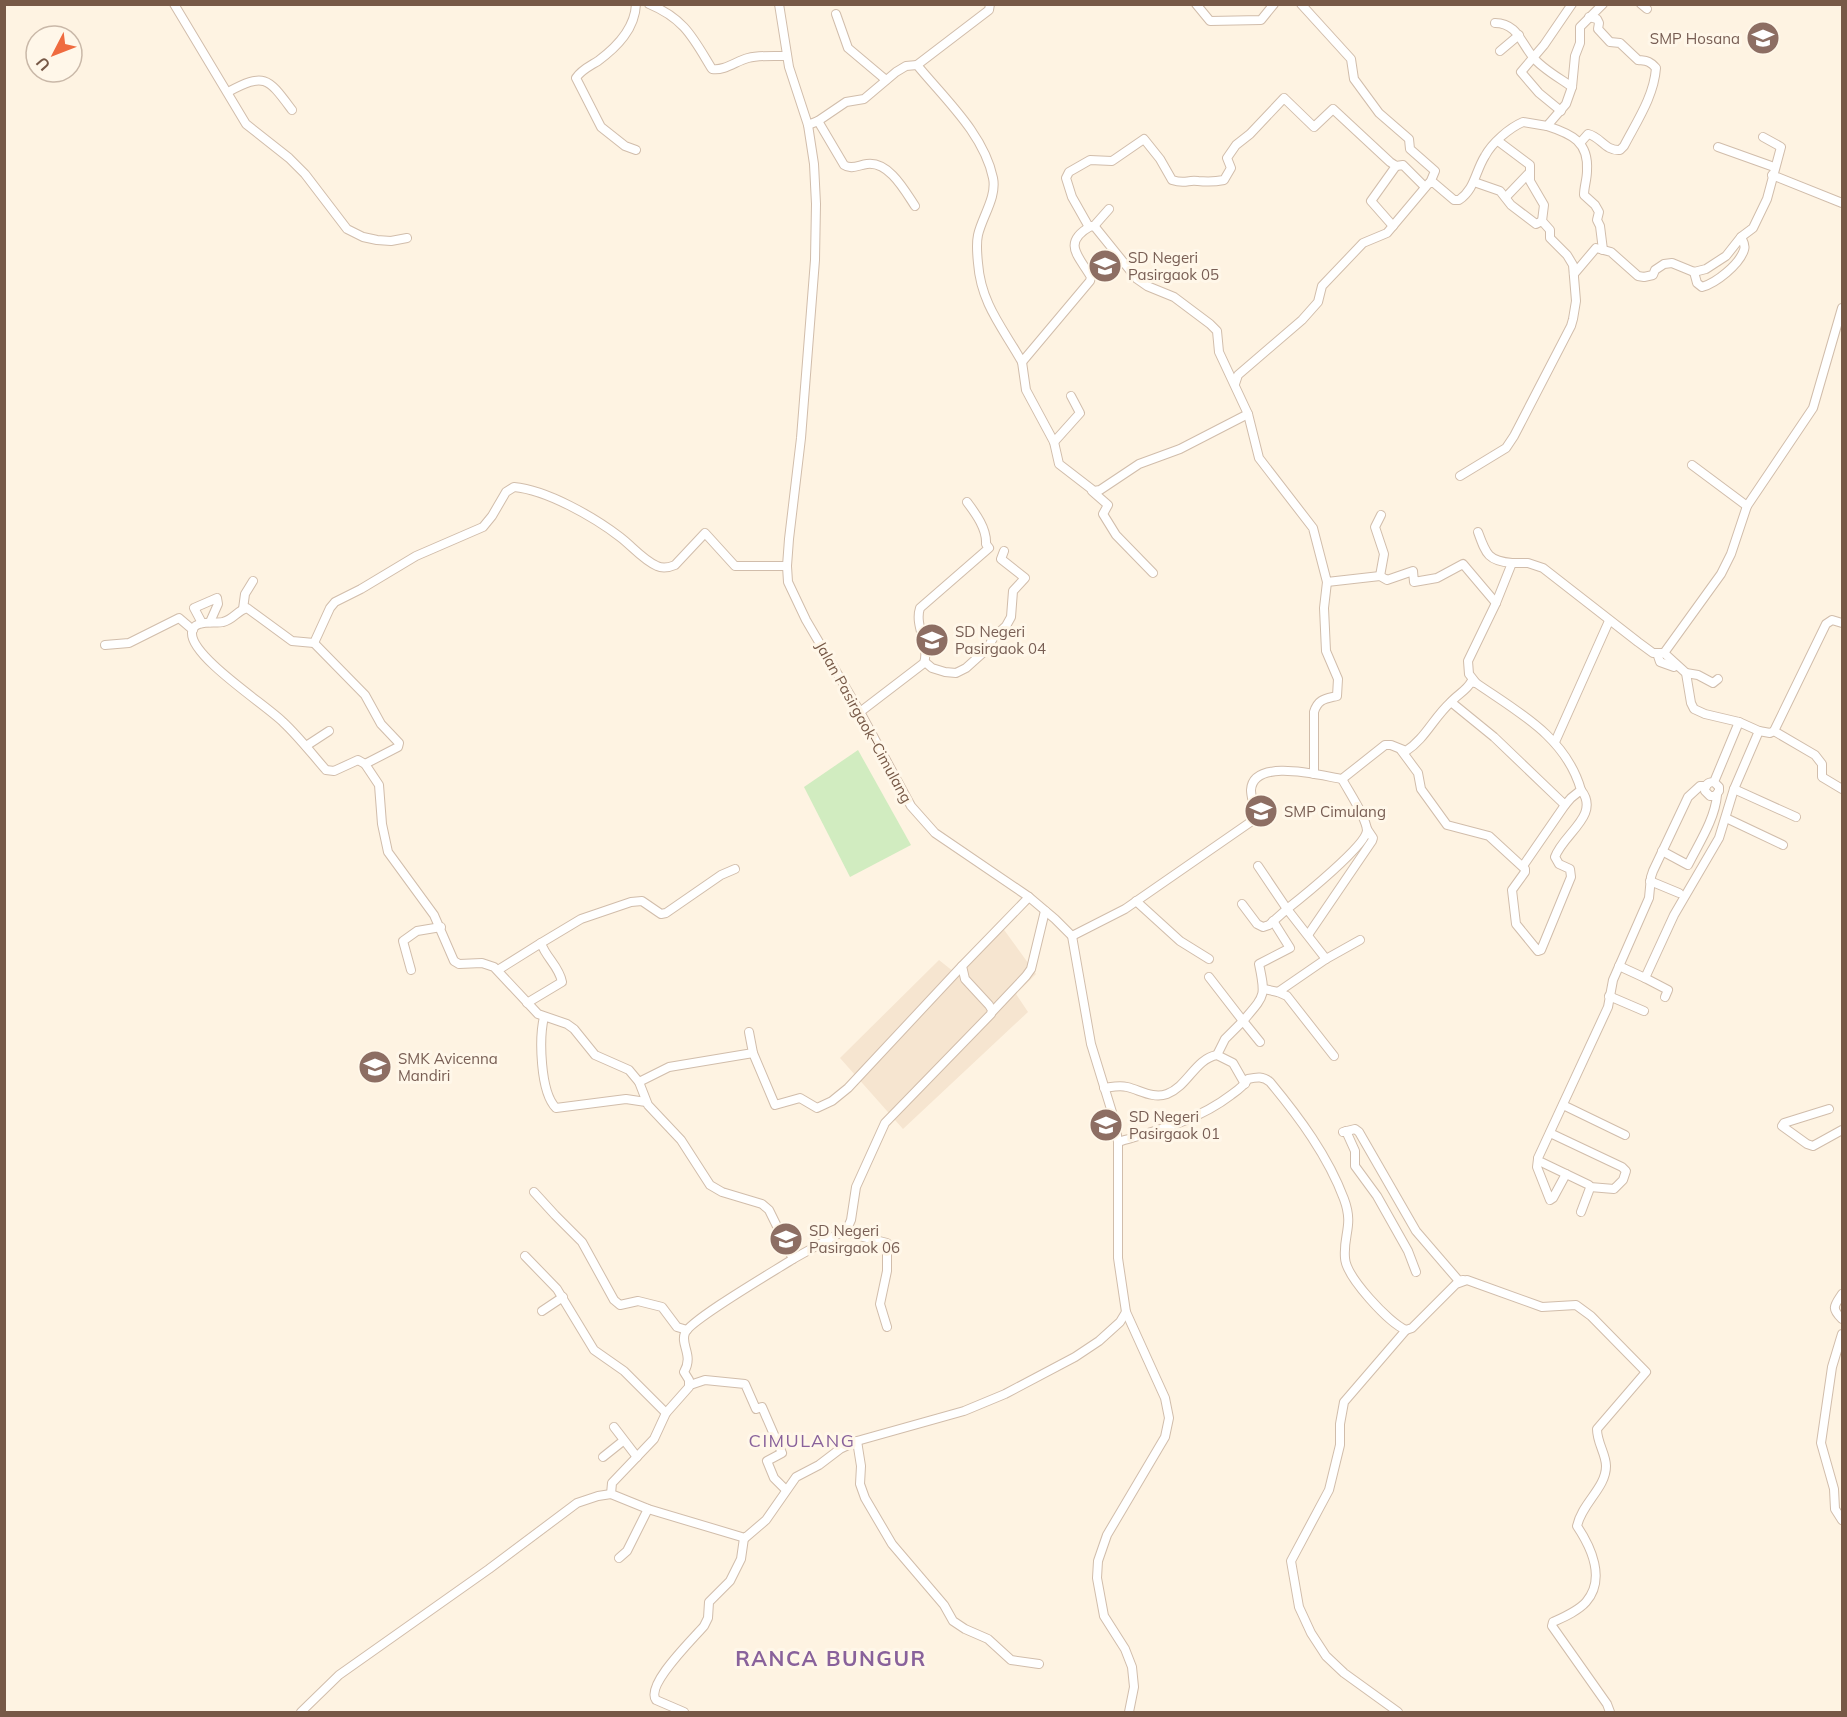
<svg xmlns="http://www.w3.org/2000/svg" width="1847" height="1717" viewBox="0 0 1847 1717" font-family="Mulish,sans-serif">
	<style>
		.residential { fill: #f6e5d0 }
		.grass { fill: #d1ecc0 }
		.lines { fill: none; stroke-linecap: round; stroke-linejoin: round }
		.minor-casing { stroke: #d1bdab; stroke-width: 10 }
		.minor { stroke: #fff; stroke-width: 8 }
		.labels { text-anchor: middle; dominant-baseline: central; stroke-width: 6; stroke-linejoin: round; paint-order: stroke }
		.education-label { font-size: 15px; fill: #785e54; stroke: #fff7e9; text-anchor: start }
		.street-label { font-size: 15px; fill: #775947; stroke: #fff7e9 }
		.quarter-label { font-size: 18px; letter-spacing: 1.5px; fill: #89629b; stroke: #fff7e9 }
		.district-label { font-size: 21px; font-weight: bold; letter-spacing: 1.5px; fill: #89629b; stroke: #fff7e9 }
	</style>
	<rect width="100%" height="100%" fill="#fef3e2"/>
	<polygon class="residential" points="1002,927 1036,974 1016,994 1028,1012 903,1129 840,1058 939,960 954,972"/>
	<polygon class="grass" points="858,750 911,845 850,877 804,787"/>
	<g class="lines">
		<g class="minor-casing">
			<g id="minor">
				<polyline points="174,4 246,124 289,158 305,174 347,229 363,237 377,240 391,241 407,238"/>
				<path d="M649,4c36,15 44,34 63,65 13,2 24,-8 36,-11 12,-3 26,-2 39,-2"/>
				<path d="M779,4l10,63 19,58 6,39 2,40 -1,56 -14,178 -12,101 -2,27 1,16 18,38 54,92 51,94 24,27 94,64 26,22 17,17 19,108 24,78 3,20v116l8,54 -6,10 -21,19 -24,16 -70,37 -41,17 -107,30 -17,8 -21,16 -23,12 -30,43 -21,18 -97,-29 -37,-15 1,-11 42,-44 12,-26 23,-26v-7l-5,-8c10,-17 -4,-27 1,-39 5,-13 91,-63 108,-74"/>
				<polyline points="1196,4 1210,21 1261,20 1274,4"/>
				<polyline points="1301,4 1351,59 1354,79 1379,113 1409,139 1410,149 1435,171 1430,183"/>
				<polyline points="1641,4 1647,9"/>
				<polyline points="836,14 848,48 886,80"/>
				<path d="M1495,23c22,0 26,20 38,34 8,11 28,22 39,30"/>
				<polyline points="1500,51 1519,35"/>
				<polyline points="917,65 989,10 990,4"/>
				<path d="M228,92c37,-20 40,-14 64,18"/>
				<polyline points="1561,111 1539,93 1521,72 1544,45 1572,4"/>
				<path d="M818,121l26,44c7,5 15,0 23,-1 22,-3 38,27 48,42"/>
				<path d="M808,125l10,-4 28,-19 18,-3 32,-27 10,-6 11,-1c27,33 67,69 76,113 4,19 -11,39 -15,57 -2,9 -1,18 0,28 3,41 25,65 44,99l68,-81 1,-4c-12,-21 -30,-34 0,-51l4,1 42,52 10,7 27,11 36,27 7,7 2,21 29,62 11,44 54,70 14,54 53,-6 7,4 26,-9 1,11 23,-4 26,-14 33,39"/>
				<path d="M1547,126c25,8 42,16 40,45 0,8 -3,16 -3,24l11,10 4,7 -2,8 3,6 3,24"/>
				<path d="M1580,143l8,-9c13,3 17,17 32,16l4,-4c13,-25 30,-50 32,-78 -7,-8 -10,-7 -18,-8l-18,-17 -10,-1 -12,-13 1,-6 -2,-4 -8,-2"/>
				<polyline points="1718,147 1774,167"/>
				<path d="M636,150l-11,-4 -24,-19 -25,-49c5,-8 14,-12 22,-17 19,-14 37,-32 38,-57"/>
				<polyline points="1772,175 1842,203"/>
				<polyline points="1474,182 1500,191 1511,205 1536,224 1542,221"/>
				<polyline points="1506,197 1529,173"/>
				<polyline points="1094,226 1109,209"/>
				<polyline points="1393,226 1371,201 1396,166"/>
				<path d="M1089,227l-17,-30 -6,-19 3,-6 21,-12 22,1 32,-22 16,20 12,21c15,5 15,-1 26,1 10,1 16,1 26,-1l7,-12 -4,-10 9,-13 14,-11 34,-36 30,29 19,-18 57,53 6,4 7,-1 22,22"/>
				<path d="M1694,272l3,11 5,4c14,-4 37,-22 42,-37 2,-5 -1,-9 -3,-13"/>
				<polyline points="1574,274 1596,248 1611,252 1638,276 1644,277 1653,275 1655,270 1664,264 1672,263 1694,272 1706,269 1726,256 1741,237 1753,228 1767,199 1781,147 1763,137"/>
				<polyline points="1022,362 1026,390 1054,442 1059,464 1094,491 1100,490 1139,464 1180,449 1248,414"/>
				<path d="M1235,384l3,-9 64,-55 16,-18 4,-16 41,-43 24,-10 42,-50h5l20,17h5c16,-11 16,-28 26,-44 7,-13 24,-28 38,-34l24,4 19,-22 6,-17 3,-31 5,-13v-16l23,-23"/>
				<polyline points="1054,442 1080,413 1071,396"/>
				<polyline points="1692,465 1747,506"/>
				<polyline points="1460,476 1506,448 1514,436 1571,326 1573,319 1576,301 1573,265 1567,255 1550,238 1550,230 1542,221 1544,205 1530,181 1530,165 1498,141"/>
				<polyline points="1092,491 1108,505 1103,514 1116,535 1153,573"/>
				<path d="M1478,532c8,22 10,29 34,31"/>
				<path d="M787,566h-52l-30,-33 -30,32c-7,3 -12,4 -18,1 -14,-6 -25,-20 -37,-29 -26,-20 -73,-47 -106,-50l-8,5 -14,24 -9,11 -67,29 -55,33 -26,13 -5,6 -16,35 -22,-2 -45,-33c-9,2 -14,12 -24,14 -8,2 -31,-3 -31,11 -1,24 74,72 91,89 16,15 29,32 43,48l8,1 24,-11 7,4 14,21 3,39 6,28 46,63 20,46 5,3 23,-1 12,4 44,47 29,10 7,5 21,26 34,15 10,12 9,23 33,35 29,45 12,7 40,12 7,6 24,49 54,-30 4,-9 5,-33 29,-64 106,-109 1,-4 -3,-5 -24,-26 -3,-13 67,-69"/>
				<polyline points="1380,576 1384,554 1375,527 1381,515"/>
				<polyline points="243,609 245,594 253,581"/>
				<polyline points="202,623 194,608 217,598 218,604 210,622"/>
				<polyline points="314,643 365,695 381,724 399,743 398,747 365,764"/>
				<polyline points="105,645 129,643 179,618 193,630"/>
				<polyline points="1657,653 1660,662 1674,667"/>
				<polyline points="925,662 932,668 945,672 956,673 966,668 986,650 994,637 1006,626 1011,617 1013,591 1025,578 1001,559 1004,551"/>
				<polyline points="1686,673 1698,675 1713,683 1718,679"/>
				<path d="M1451,702l43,35 71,68 6,-7 10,-8c-15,-53 -63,-78 -105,-107"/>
				<path d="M860,712l64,-49c6,-18 -10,-37 -4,-55l69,-60 -3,-4c1,-15 -10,-30 -19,-42"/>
				<polyline points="1759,731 1770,733 1774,731 1826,624 1832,620 1842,623"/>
				<polyline points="1774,731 1815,755 1822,764 1822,777 1842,789"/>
				<polyline points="1555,742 1609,621"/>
				<polyline points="306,746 329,731"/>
				<path d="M1401,750l17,23 3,16 26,36 42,11 36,33v3l-13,18 4,34 22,27 3,-1 30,-73 -1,-8 -11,-5 -4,-7c8,-23 46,-42 26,-67"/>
				<path d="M1314,774v-62c4,-13 11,-13 23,-16l1,-17 -12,-28 -2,-43 3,-26"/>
				<path d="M1714,782l5,5v4l-4,5h-5l-5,-5c0,-6 3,-9 9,-9l25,-60"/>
				<polyline points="1734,789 1796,817"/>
				<polyline points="1726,818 1783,845"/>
				<path d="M1662,851l26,14c11,-22 27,-46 29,-70"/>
				<path d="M1258,866l29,43c14,-11 80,-64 80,-79 -1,-13 -18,-38 -25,-51"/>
				<polyline points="1523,866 1565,805"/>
				<polyline points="1650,881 1679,893"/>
				<polyline points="1136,901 1180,941 1209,959"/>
				<polyline points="1242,904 1257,924 1263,927 1269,925 1287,909 1326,959"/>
				<polyline points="1308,935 1372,841 1373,838 1367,829"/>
				<path d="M1072,936l53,-27 127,-88c6,-8 -1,-21 -1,-31 2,-33 71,-14 91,-11l43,-34h6l15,6c19,-12 28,-34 45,-49 6,-7 16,-12 20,-20l5,1 -7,-9 -1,-13 28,-58 16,-40h16l15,5 95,74 15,11h11l57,-79 10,-20 16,-48 66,-98 29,-100"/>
				<polyline points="541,943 581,919 631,902 642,901 661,914 666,913 721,875 735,869"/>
				<polyline points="1619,966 1645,978 1674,915 1719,838 1734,789 1759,731 1739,722 1705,714 1694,709 1691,703 1686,673 1664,653"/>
				<polyline points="411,970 403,941 417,931 441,927"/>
				<path d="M498,970l43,-27c5,15 18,23 21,39l-35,21"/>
				<path d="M1209,977l34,44c22,-26 23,-24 16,-57l31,-16 -17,-27"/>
				<polyline points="1645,978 1668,990 1665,997"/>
				<polyline points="1264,989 1278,992 1287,996 1334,1056"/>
				<polyline points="1278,992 1326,959 1360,940"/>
				<polyline points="1609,996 1644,1011"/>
				<polyline points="992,1012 1026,976 1031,969 1045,911"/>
				<path d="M544,1017c-5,21 -4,75 12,91l70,-9 20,3"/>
				<polyline points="753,1053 775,1105 800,1098 817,1108 832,1101 848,1088 962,966"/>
				<polyline points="1217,1055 1225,1039 1243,1021 1260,1042"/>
				<polyline points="639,1082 669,1067 753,1053 749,1032"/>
				<path d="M1104,1088c8,-1 15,-3 23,-1 13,3 26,12 40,7 21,-8 28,-35 50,-39l16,8 12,21"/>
				<polyline points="1563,1105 1625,1135"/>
				<polyline points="1829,1109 1784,1123 1782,1126 1807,1144 1813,1146 1842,1130"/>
				<polyline points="1346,1131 1355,1151 1355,1166 1377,1196 1408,1251 1416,1272"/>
				<polyline points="1343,1132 1355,1129 1359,1132 1416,1231 1459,1281 1463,1280"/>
				<polyline points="1550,1133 1622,1167 1626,1171 1623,1180 1614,1189 1590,1187"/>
				<path d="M1118,1142c40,-12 79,-21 113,-47 7,-5 13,-9 17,-16 9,-2 15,-3 22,3 29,35 58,74 74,117 10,27 -1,35 1,59 1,19 44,65 61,72l6,-2 44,-44 11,-4 75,27 34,-2 15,11 55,56 -49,57c0,14 9,25 9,37 0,22 -24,37 -29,60 14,21 29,53 9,76 -8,9 -22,15 -33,20l-1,4 55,78 3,8"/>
				<polyline points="1538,1159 1537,1167 1550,1200 1553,1198 1566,1174"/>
				<polyline points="534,1192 555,1215 582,1242 614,1300 620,1305 638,1301 662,1307 677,1327 687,1330"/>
				<polyline points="1581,1212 1590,1188 1589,1185 1539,1161 1538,1158 1608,1007 1613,980 1649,898 1651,877 1653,871 1688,797 1700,786 1706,786"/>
				<polyline points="844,1232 887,1243 887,1271 880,1304 887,1327"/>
				<polyline points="525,1256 557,1289 594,1350 624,1371 666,1413"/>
				<path d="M1842,1294c-8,12 -11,14 0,25"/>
				<polyline points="542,1311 563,1297"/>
				<polyline points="1126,1312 1165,1398 1169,1418 1165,1437 1107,1535 1098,1561 1097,1578 1104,1616 1125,1649 1132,1667 1134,1687 1129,1712"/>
				<polyline points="1842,1334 1832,1367 1821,1443 1834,1489 1835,1509 1842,1520"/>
				<polyline points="690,1385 705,1380 745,1384 756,1409 762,1407 782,1453 767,1461 774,1478 786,1490"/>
				<polyline points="614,1427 637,1457"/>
				<polyline points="857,1441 861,1466 860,1484 865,1498 892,1544 944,1605 953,1621 965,1629 988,1639 1011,1660 1039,1664"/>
				<polyline points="603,1457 623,1441"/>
				<polyline points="619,1558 627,1551 648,1509"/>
				<polyline points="301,1712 339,1675 489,1569 577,1503 598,1496 611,1494"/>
				<path d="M684,1712l-28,-12c-11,-15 37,-61 48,-74l4,-8 1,-16 21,-21 11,-22 3,-21"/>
				<polyline points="1398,1712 1344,1673 1326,1656 1311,1633 1299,1607 1291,1561 1329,1490 1340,1445 1340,1424 1344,1402 1406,1330"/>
			</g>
		</g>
		<use href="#minor" class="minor"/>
	</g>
	<defs>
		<g id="school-disc" transform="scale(1.725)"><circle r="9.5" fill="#8d6e63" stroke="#fff7e9"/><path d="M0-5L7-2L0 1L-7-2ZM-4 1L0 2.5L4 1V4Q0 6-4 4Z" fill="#fff"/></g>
	</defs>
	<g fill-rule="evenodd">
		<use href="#school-disc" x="1763" y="38"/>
		<use href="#school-disc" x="1105" y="266"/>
		<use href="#school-disc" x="932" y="640"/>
		<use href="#school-disc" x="1261" y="811"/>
		<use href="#school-disc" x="375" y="1067"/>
		<use href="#school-disc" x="1106" y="1125"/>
		<use href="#school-disc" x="786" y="1239"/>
	</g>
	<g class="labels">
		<g class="education-label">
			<text x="1740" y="38" text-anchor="end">SMP Hosana</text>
			<text x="1128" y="257">SD Negeri<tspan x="1128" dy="17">Pasirgaok 05</tspan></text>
			<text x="955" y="631">SD Negeri<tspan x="955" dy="17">Pasirgaok 04</tspan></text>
			<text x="1284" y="811">SMP Cimulang</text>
			<text x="398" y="1058">SMK Avicenna<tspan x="398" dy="17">Mandiri</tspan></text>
			<text x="1129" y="1116">SD Negeri<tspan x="1129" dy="17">Pasirgaok 01</tspan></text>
			<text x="809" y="1230">SD Negeri<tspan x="809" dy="17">Pasirgaok 06</tspan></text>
		</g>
		<g class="street-label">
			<text transform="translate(864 722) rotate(61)">Jalan Pasirgaok–Cimulang</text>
		</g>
		<g class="quarter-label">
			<text x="802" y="1440">CIMULANG</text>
		</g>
		<g class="district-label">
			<text x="831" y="1658">RANCA BUNGUR</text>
		</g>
	</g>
	<rect width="1847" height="1717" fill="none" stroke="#775947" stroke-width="12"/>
	<g transform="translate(54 54) rotate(228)"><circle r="28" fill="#fff7e9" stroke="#c9b8a8" stroke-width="1.5"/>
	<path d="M0-4.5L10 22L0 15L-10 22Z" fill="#ef6b3f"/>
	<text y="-9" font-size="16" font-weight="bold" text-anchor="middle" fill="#775947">U</text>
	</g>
</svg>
